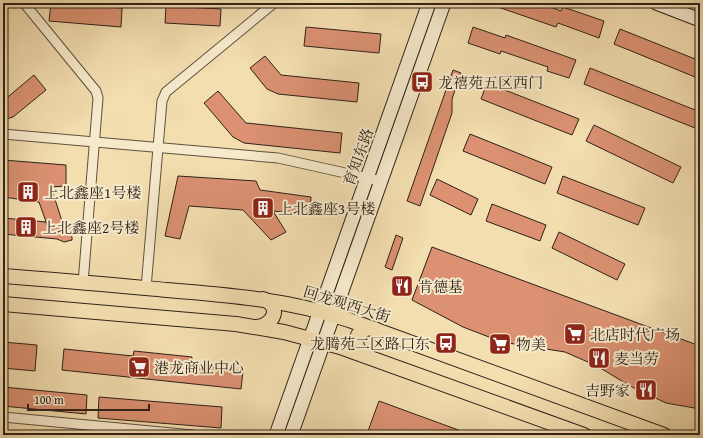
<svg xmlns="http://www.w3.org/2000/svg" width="703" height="438" viewBox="0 0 703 438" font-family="'Gentium Book Plus','Noto Serif SC',serif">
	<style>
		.building { fill: #db9172; stroke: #2e2219 }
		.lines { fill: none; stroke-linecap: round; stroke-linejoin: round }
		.street-casing { stroke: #5f513f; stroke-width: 11 }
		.secondary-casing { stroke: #2e2219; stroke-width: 15 }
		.primary-casing { stroke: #2e2219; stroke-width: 16 }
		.street { stroke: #f7eacc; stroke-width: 9 }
		.secondary { stroke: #f7eacc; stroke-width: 13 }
		.primary { stroke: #f3deb0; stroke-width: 14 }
		.labels { text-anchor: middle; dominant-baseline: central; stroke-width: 4; stroke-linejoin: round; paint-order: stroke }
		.poi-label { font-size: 15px; fill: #2e2219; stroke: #f7eacc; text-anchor: start }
		.street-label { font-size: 15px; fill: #2e2219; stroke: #f7eacc }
	</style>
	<rect width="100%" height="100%" fill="#f3deb0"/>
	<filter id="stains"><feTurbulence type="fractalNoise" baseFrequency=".005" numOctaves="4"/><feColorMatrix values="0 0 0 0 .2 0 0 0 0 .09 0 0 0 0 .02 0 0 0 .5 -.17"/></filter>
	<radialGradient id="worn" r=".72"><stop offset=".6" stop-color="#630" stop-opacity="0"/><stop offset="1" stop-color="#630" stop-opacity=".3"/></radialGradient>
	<g class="building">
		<polygon points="51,3 122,8 121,27 49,21"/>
		<polygon points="496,3 540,3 561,11 563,7 604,21 599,38 558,23 556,27 495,6"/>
		<polygon points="166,6 221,9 220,26 165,23"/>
		<polygon points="306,27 381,34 379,53 304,46"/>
		<polygon points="473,27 505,38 506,35 576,60 569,78 547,71 548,67 501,51 500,54 468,43"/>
		<polygon points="620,29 700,61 700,79 614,44"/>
		<polygon points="265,56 281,75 359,83 357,102 278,94 267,89 250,68"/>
		<polygon points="590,68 700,112 700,130 584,84"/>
		<polygon points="453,70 461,73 452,99 452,113 420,206 407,201"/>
		<polygon points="34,75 46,90 13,117 3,120 3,101"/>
		<polygon points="487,83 579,119 572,135 481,99"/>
		<polygon points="218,91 246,123 342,133 340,153 244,143 233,137 204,103"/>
		<polygon points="594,125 681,167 673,183 586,141"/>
		<polygon points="470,134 552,167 545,184 463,151"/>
		<polygon points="3,160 66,165 66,186 51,187 62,221 63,231 50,233 39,202 3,197"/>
		<polygon points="178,176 256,181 260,190 311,197 310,215 273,211 286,232 271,240 243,210 189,206 180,239 165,236"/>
		<polygon points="563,176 645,208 638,225 557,193"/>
		<polygon points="437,179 478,199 471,215 430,195"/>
		<polygon points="492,204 546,225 540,241 486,221"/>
		<polygon points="3,218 46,222 50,233 63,231 62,221 72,224 72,240 64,242 57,239 3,234"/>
		<polygon points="559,232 625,264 617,280 552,248"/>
		<polygon points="396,235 403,238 392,270 385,267"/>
		<polygon points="432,247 700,346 700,409 666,403 630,386 597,366 565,352 502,342 463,327 412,300"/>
		<polygon points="3,342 37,345 35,371 3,368"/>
		<polygon points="64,349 133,356 134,351 192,357 191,365 243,371 241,389 62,370"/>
		<polygon points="3,387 87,395 86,414 3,406"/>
		<polygon points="99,397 222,407 221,428 98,418"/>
		<polygon points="379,401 472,435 378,435 368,431"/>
	</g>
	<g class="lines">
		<g class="street-casing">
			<g id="street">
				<polyline points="24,3 96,91 98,98 83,283"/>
				<polyline points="3,134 278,158 381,181"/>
				<polyline points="146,288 162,101 166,92 274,3"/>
				<polyline points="3,417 193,435"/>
			</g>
		</g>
		<g class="secondary-casing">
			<g id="secondary">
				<polyline points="656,3 700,20"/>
				<polyline points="276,435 429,3"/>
				<polyline points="291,435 444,3"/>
			</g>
		</g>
		<g class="primary-casing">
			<g id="primary">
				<path d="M3,276c55,4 109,9 164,14 62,5 123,10 182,30l315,115"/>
				<polyline points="3,304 236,324 284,332 340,347 584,435"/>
				<path d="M257,327c17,-2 25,-21 6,-28"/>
				<path d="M366,356c-17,-9 -10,-31 9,-27"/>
			</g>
		</g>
		<use href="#street" class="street"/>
		<use href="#secondary" class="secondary"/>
		<use href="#primary" class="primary"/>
	</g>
	<defs>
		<g id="bus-square" transform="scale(1.15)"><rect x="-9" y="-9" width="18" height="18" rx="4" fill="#8f2418" stroke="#f7eacc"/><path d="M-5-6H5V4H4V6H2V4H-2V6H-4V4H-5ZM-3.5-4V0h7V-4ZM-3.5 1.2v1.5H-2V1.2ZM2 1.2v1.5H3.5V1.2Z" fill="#fff"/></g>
		<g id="building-square" transform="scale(1.15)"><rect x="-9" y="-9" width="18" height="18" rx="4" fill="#8f2418" stroke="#f7eacc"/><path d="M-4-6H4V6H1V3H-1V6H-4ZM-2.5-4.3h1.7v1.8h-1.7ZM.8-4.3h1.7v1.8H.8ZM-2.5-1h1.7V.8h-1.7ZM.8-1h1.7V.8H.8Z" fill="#fff"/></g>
		<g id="restaurant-square" transform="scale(1.15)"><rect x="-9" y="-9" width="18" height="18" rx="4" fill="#8f2418" stroke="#f7eacc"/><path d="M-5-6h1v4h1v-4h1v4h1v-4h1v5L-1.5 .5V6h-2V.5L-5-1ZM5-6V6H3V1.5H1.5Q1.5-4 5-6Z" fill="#fff"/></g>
		<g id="supermarket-square" transform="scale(1.15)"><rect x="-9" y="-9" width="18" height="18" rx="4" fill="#8f2418" stroke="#f7eacc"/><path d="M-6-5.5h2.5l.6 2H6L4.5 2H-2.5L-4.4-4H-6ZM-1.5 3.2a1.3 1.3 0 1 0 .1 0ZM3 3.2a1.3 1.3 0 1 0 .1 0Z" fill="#fff"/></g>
	</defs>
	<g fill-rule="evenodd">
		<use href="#bus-square" x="422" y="82"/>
		<use href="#building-square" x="28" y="192"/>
		<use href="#building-square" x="263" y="208"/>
		<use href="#building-square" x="26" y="227"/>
		<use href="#restaurant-square" x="402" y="286"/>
		<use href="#supermarket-square" x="575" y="334"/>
		<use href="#bus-square" x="446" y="343"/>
		<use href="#supermarket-square" x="500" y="344"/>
		<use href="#restaurant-square" x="599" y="358"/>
		<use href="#supermarket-square" x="139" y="367"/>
		<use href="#restaurant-square" x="646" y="390"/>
	</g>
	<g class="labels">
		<g class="poi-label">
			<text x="438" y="82">龙禧苑五区西门</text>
			<text x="44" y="192">上北鑫座1号楼</text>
			<text x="278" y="208">上北鑫座3号楼</text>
			<text x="42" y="227">上北鑫座2号楼</text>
			<text x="418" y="286">肯德基</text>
			<text x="590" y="334">北店时代广场</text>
			<text x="430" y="343" text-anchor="end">龙腾苑二区路口东</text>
			<text x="516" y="344">物美</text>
			<text x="614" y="358">麦当劳</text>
			<text x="154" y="367">港龙商业中心</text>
			<text x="630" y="390" text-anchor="end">吉野家</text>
		</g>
		<g class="street-label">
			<text transform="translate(358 157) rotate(-70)">育知东路</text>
			<text transform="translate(347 304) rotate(17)">回龙观西大街</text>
		</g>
	</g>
	<rect width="703" height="438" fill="none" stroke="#f3deb0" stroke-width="16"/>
	<rect x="4" y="4" width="695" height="430" fill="none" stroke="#2e2219" stroke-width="2"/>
	<rect x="8" y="8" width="687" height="422" fill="none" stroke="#2e2219"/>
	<path d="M28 404v6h121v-6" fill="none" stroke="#2e2219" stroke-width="2"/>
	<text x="34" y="404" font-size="12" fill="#2e2219" stroke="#f7eacc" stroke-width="3" paint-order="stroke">100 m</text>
	<rect width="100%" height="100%" filter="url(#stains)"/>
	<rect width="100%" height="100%" fill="url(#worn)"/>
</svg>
